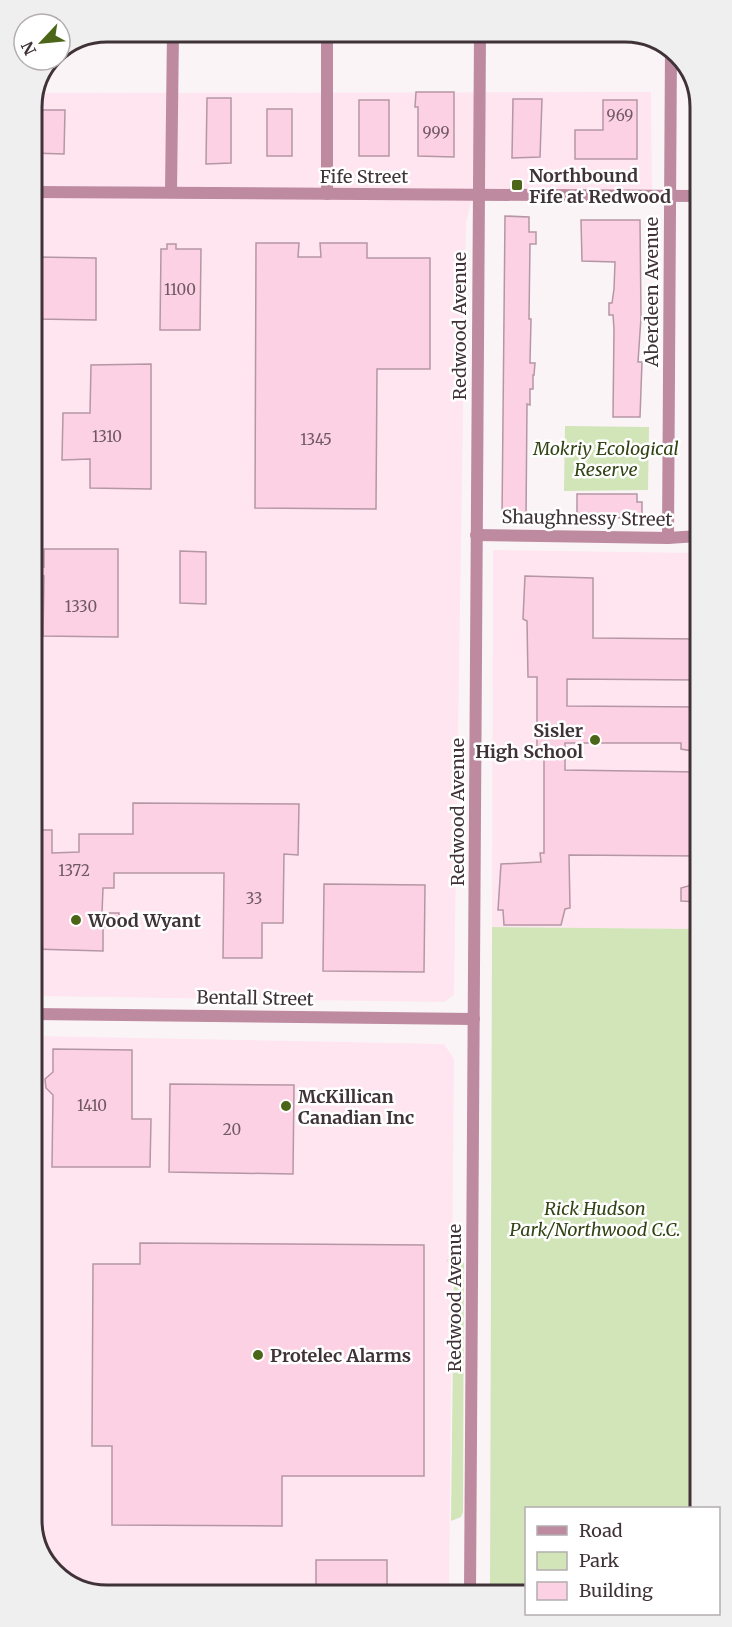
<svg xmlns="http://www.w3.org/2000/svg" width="732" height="1627" viewBox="0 0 732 1627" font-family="Merriweather,serif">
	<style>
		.built { fill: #fee5f0 }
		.green { fill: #d1e5b8 }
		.building { fill: #fdd1e4; stroke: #b596a4; stroke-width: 1.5 }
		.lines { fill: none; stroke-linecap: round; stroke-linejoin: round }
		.minor { stroke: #bd8aa0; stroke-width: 12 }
		.tertiary { stroke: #bd8aa0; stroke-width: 12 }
		.poi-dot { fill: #4b6618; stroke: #fff; stroke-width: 2 }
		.labels { text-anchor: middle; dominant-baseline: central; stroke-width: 5; stroke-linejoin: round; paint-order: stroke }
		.number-label { font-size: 15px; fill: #6f5a63 }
		.poi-label { font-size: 18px; font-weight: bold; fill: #403338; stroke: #fff; text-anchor: start }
		.street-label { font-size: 18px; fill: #403338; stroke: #fff }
		.park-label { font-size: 18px; font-style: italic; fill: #324314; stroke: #fff }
		.rim { fill: none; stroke: #403338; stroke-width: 3 }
	</style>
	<rect width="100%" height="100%" fill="#fbf4f7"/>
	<g class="built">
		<polygon points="651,92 652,193 474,192 466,222 454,995 444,1002 34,996 32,102 36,93"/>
		<polygon points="493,550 698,553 699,929 492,927"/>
		<polygon points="34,1036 444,1044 454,1059 449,1593 102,1595 61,1580 36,1545"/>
	</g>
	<g class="green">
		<polygon points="565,426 649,427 648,490 564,491"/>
		<polygon points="492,927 699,929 700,1508 526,1508 526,1592 490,1593"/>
		<polygon points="453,1256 459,1256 464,1263 463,1512 461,1517 451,1521 454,1262 446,1261"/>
		<polygon points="35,1264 38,1265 37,1510 36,1515"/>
	</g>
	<g class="building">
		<polygon points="416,92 454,92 454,157 418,156 418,107 415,107"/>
		<polygon points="207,98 231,98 231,163 206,164"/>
		<polygon points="513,99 542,99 540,157 512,158"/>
		<rect x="359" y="100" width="30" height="56"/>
		<polygon points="603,100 637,100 637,159 575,159 575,130 603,130"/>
		<rect x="267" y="109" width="25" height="47"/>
		<polygon points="32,110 65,110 64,154 32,153"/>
		<polygon points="505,216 529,217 529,232 536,232 536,244 530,244 529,319 531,319 530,363 535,363 534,375 533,375 533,389 530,389 530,405 527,404 526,519 502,518"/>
		<polygon points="581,220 640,220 641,318 638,362 642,362 640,417 613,417 614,329 613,315 609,315 609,303 612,303 614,289 615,262 582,261"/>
		<polygon points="256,243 299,243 298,257 321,257 320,243 367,243 367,258 430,258 430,369 377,369 376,509 255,508"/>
		<polygon points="167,244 176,244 176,249 201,249 200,330 160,330 161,249 167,249"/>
		<polygon points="37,257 96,258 96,320 37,319"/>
		<polygon points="151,364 151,489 90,488 90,459 62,460 63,413 90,413 91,365"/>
		<polygon points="577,494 637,494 637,502 642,502 642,517 577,519"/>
		<polygon points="44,549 118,549 118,637 43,636 44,576 33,575 33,568 44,567"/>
		<polygon points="180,551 206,552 206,604 180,603"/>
		<polygon points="525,576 593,578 593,638 698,639 698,680 567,679 567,706 698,707 698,752 681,749 681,743 565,743 565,770 698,772 699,856 569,855 570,908 565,909 561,925 504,925 503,910 498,910 501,864 541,862 540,853 544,853 544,750 537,750 537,677 528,677 527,621 523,619"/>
		<polygon points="133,803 299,804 298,855 284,854 283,923 262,923 262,958 223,958 224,873 114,873 114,888 103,888 102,913 119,913 119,927 103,927 103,951 34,949 34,830 52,830 52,853 79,852 79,834 133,834"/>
		<polygon points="699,883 699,902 681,901 681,888"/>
		<polygon points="324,884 425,885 424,972 323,971"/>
		<polygon points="53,1049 132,1050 132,1119 151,1119 150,1167 52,1167 53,1095 46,1088 45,1079 53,1072"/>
		<polygon points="170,1084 294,1085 293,1174 169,1172"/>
		<polygon points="140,1243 424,1245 424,1476 282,1476 282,1526 112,1525 112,1446 92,1446 93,1264 140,1264"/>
		<polygon points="316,1560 387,1560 387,1593 316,1594"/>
	</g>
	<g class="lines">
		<g class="minor">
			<polyline points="32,192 697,196"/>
			<polyline points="171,192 173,32"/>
			<polyline points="327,194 327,32"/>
			<polyline points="476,535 668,538 698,536"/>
			<polyline points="668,538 671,47"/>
			<polyline points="34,1014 474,1019"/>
		</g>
		<polyline class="tertiary" points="470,1593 480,32"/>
	</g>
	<g class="poi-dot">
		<rect x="511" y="179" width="12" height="12" rx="3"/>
		<circle cx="595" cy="740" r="6"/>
		<circle cx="76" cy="920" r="6"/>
		<circle cx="286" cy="1106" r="6"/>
		<circle cx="258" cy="1355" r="6"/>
	</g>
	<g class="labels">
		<g class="number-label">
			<text x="620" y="115">969</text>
			<text x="436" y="132">999</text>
			<text x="180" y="289">1100</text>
			<text x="107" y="436">1310</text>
			<text x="316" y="439">1345</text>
			<text x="81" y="606">1330</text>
			<text x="74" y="870">1372</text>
			<text x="254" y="898">33</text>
			<text x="92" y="1105">1410</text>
			<text x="232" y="1129">20</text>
		</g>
		<g class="poi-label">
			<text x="529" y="175">Northbound<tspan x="529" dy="21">Fife at Redwood</tspan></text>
			<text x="583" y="730" text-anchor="end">Sisler<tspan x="583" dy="21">High School</tspan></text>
			<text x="88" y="920">Wood Wyant</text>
			<text x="298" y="1096">McKillican<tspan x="298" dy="21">Canadian Inc</tspan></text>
			<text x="270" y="1355">Protelec Alarms</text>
		</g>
		<g class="street-label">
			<text x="364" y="176">Fife Street</text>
			<text transform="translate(651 292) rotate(-90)">Aberdeen Avenue</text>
			<text transform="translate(459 326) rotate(-90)">Redwood Avenue</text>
			<text transform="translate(587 518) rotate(1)">Shaughnessy Street</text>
			<text transform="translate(457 812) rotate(-90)">Redwood Avenue</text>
			<text transform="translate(255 998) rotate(1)">Bentall Street</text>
			<text transform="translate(454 1298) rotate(-90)">Redwood Avenue</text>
		</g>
		<g class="park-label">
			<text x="606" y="448">Mokriy Ecological<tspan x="606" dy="21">Reserve</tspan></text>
			<text x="595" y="1208">Rick Hudson<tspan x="595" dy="21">Park/Northwood C.C.</tspan></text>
		</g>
	</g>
	<path d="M0 0H732V1627H0ZM107 42H625A65 65 0 0 1 690 107V1520A65 65 0 0 1 625 1585H107A65 65 0 0 1 42 1520V107A65 65 0 0 1 107 42Z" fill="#f0efef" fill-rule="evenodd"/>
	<path class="rim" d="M107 42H625A65 65 0 0 1 690 107V1520A65 65 0 0 1 625 1585H107A65 65 0 0 1 42 1520V107A65 65 0 0 1 107 42Z"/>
	<rect x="525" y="1507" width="195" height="108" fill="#ffffff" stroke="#b3adaf" stroke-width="1.5"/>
	<rect x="537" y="1526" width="30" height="9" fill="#bd8aa0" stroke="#b3adaf" stroke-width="1.5"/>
	<text x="579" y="1537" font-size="18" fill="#403338">Road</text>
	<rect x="537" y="1552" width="30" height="18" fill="#d1e5b8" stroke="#b3adaf" stroke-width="1.5"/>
	<text x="579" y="1567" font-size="18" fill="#403338">Park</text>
	<rect x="537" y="1582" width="30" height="18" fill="#fdd1e4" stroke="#b3adaf" stroke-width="1.5"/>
	<text x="579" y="1597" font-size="18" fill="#403338">Building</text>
	<g transform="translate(42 42) rotate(244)"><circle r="28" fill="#ffffff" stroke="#b3adaf" stroke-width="1.5"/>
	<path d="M0-4.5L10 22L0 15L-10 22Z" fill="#4b6618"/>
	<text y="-9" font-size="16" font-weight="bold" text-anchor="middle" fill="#403338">N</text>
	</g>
</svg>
